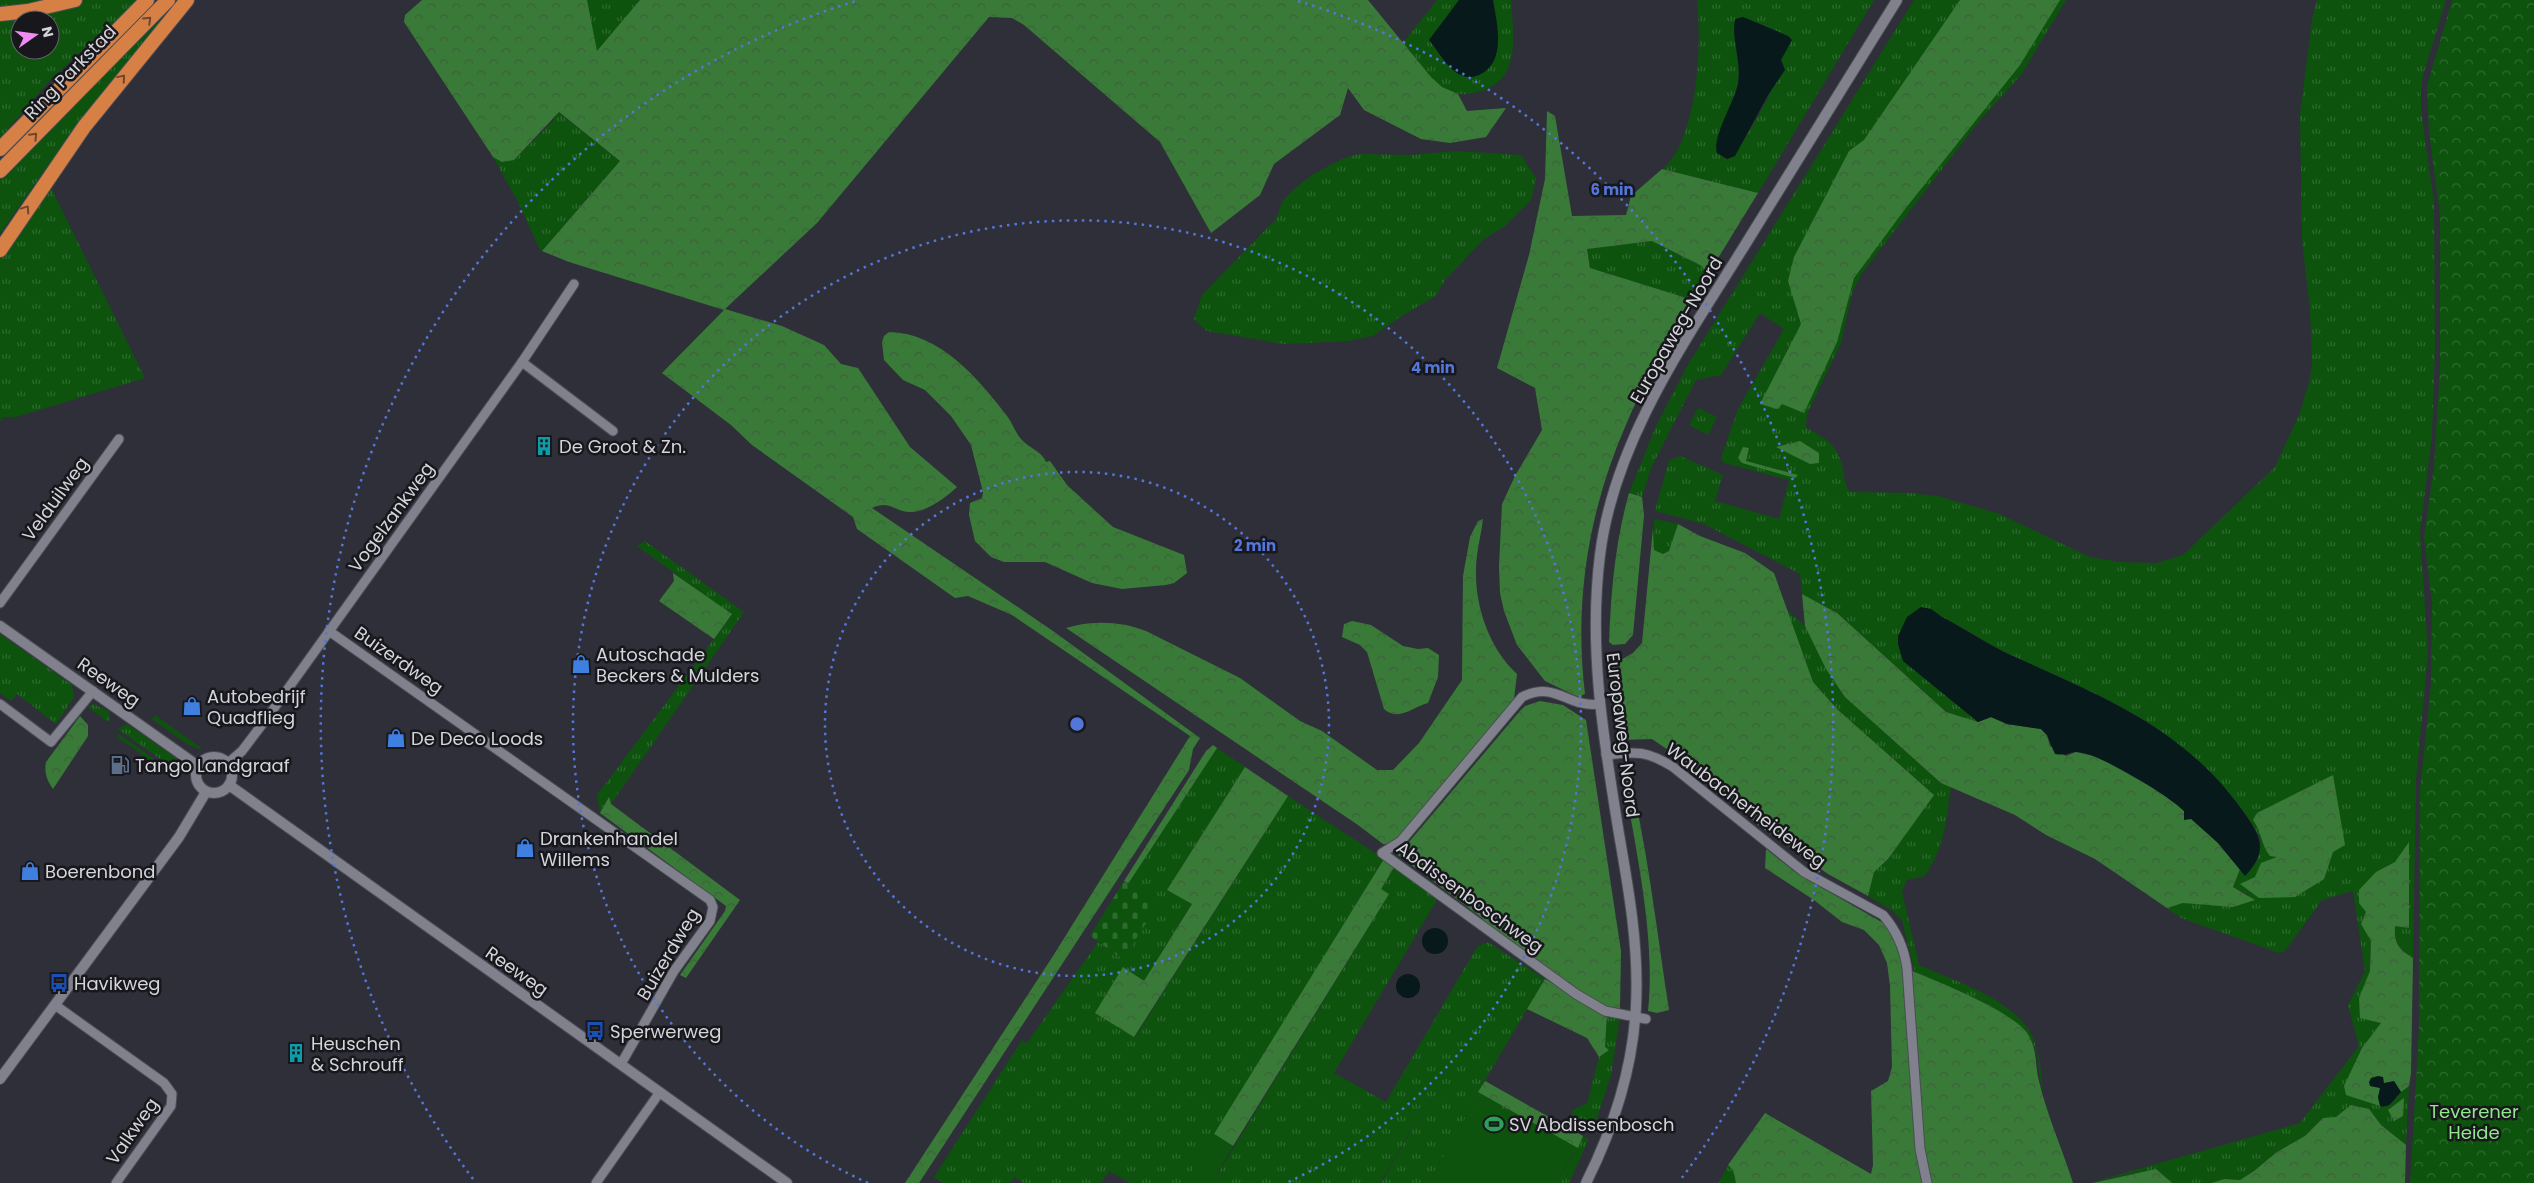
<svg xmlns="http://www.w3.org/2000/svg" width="2534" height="1183" viewBox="0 0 2534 1183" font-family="Poppins,sans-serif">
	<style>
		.grass { fill: url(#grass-tufts); fill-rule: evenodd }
		.forest { fill: url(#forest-crowns) }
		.cemetery { fill: url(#cemetery-stones) }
		.park { fill: url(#park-crowns) }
		.garden { fill: #0d530e }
		.water { fill: #07191a }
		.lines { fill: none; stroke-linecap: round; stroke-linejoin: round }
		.minor-casing { stroke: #4b4c54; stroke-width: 11 }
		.tertiary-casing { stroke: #4b4c54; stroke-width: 12 }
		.trunk-casing { stroke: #4b4c54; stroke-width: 16 }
		.minor { stroke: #80818c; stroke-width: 9 }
		.tertiary { stroke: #80818c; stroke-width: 10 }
		.trunk { stroke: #d68046; stroke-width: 14 }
		.oneway { stroke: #6d462f }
		.ring { fill: none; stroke: #5476d9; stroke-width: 2.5; stroke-dasharray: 2.5 5 }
		.labels { text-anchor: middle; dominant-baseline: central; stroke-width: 5; stroke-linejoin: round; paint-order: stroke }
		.street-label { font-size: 18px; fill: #d4d5db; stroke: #17171c }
		.poi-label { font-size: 18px; fill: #d4d5db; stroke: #17171c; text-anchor: start }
		.park-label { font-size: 18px; fill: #90e78c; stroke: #17171c }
		.centre { fill: #5476d9; stroke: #17171c; stroke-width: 2.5 }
		.ring-label { font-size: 15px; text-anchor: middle; font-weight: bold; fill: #5476d9; stroke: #17171c; stroke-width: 5; stroke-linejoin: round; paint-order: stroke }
	</style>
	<defs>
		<pattern id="grass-tufts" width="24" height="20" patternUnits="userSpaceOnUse" patternTransform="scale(1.25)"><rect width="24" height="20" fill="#0d530e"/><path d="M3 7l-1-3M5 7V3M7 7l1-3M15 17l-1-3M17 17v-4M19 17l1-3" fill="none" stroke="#2f6b30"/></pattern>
		<pattern id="forest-crowns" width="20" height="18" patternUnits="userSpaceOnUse" patternTransform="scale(1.25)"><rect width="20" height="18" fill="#3a7a38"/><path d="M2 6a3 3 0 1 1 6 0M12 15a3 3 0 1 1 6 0" fill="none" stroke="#3d603c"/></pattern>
		<pattern id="cemetery-stones" width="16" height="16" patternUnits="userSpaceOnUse" patternTransform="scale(1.25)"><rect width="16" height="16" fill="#0d530e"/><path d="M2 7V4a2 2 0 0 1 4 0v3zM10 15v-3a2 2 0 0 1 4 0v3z" fill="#2f6b30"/></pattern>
		<pattern id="park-crowns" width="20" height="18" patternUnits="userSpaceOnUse" patternTransform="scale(1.25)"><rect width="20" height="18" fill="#0d530e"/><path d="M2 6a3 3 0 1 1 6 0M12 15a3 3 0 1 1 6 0" fill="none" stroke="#2f6b30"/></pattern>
	</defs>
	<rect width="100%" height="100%" fill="#2e2f38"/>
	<g class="grass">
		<polygon points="0,0 64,0 0,11"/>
		<path d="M86,0h52l-88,80 -50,58v-121zM20,20h30v30h-30z"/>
		<polygon points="176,0 183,0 46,168 0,234 0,180 75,101"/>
		<polygon points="587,0 640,0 597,52"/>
		<path d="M1437,0h22l-29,41 23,30 44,-19 1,-15 -5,-37h18c2,34 11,79 -30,91 -10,3 -20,5 -30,1 -21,-8 -35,-32 -49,-48z"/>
		<path d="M1697,0h177l-116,193 -95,-24c35,-31 39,-124 34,-169zM1751,20l37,16 -7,24 3,5c-7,15 -44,91 -57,94l-10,-6 -1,-4 22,-65 1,-15 -5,-43z"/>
		<path d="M1914,0h152l-45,75 -41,45 -118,153 -10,20 -11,50 -34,71 -1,14c20,10 33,18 37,42 1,9 2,15 7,22l61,1 26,3 60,17 93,44 30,5 36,1 27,-8 92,-88 24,-52 10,-32 3,-18 -2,-55 -8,-70 -2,-126 12,-95 5,-19h129l-23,75 -2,16v20l13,91 1,146 -3,87 -12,97 8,121 -12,128 -3,177c-15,-9 -19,-16 -18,-32l13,2 -13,-66 -19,10 -10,40 -5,12 10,17 -1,30 -11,27 22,25 -19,25 28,57 9,-11 10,-8 -3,59 -25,-20 -12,-16 -18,-4 -15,12 -13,1 -18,18 -28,16 -23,19 -14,9 -16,-1 -12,4h-40l-16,-14 -67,14 211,-60 59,-77 -11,-41 17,-34 -12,-80 -31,9 -37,51 -6,2 -98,-35 -14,-10 16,-5 50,3 16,-11 -16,-8 7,-18 5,7 12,-16 4,-19c-9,-21 -24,-39 -39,-56 -62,-68 -126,-91 -207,-128 -25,-11 -48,-28 -73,-40l-11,-8 -33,35 5,16 75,62 -32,-10 -109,-99 -35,-19 -2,-20 -96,-50 -49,-13 14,-51 11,-4 43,19 -8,26 64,18 10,-39 -65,-17 -3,-5 17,-49 46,-80 -24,-16 -39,62 -25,5 -45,88 -9,29 -13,-4 27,-67 30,-58z"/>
		<polygon points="558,112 620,161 542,251 540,250 517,200 493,157 498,160 514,160 552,122"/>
		<polygon points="1456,151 1521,155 1536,178 1531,200 1506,225 1483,240 1445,280 1436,296 1403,315 1373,336 1347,341 1284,344 1207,331 1194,319 1202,295 1276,219 1282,202 1293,190 1312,175 1342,159 1358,154 1411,155"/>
		<polygon points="48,182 145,378 16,417 3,417 0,422 0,256"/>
		<polygon points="1652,241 1702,266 1707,276 1693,300 1590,268 1587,249"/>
		<polygon points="1698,408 1717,417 1708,435 1689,425"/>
		<polygon points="1654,519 1678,524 1669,551 1663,554 1654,550"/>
		<polygon points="645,541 744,612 611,804 608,798 600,813 597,795 732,615 637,546"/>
		<path d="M1787,610l18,16 40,71 96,86 10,4c-5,35 -6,58 -26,89l-18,4 -5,12 17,73c34,15 92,34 111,67 10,19 11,39 13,60 -5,-15 -3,-30 -7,-42 -14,-39 -85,-61 -121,-78l-13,-52 -9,-9 -25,-15 5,-24 15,-13 46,-64 -96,-85 -25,-28z"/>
		<polygon points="0,634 72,685 74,697 56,724 17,694 11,701 0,693"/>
		<polygon points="93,704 108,711 110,716 108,722 88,707"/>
		<polygon points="155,715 201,748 201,750 187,744 152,719"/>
		<polygon points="127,724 186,765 187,771 163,761 118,729"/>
		<polygon points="116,732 157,761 155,764 120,739"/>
		<polygon points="1217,748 1245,767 1167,890 1192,904 1144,981 1095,1013 1135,1037 1288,796 1384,859 1185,1183 1130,1183 1109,1171 1101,1183 1024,1183 1014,1177 1010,1183 943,1183 934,1177 1022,1040 1027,1043 1098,942 1123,958 1158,903 1128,884"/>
		<polygon points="1395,866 1438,898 1334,1073 1386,1102 1477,947 1488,942 1545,979 1478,1092 1580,1144 1583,1136 1589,1139 1569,1183 1556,1183 1574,1152 1478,1096 1428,1183 1381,1183 1432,1094 1380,1183 1212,1183 1389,894 1381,889"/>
		<polygon points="1607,1014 1620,1017 1611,1075 1594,1127 1571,1115 1573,1110 1587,1103 1599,1057 1609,1050 1605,1047"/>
		<polygon points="1728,1165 1733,1170 1736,1183 1719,1183"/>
	</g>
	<g class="forest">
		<path d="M422,0h165l10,51 43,-51h728l63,77 11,10 16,7 9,17 39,-3 -20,29 -36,6 -29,-4 -57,-29 -16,-22 -8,27 -66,49 -14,31 -49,38 -51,-91 -136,-117 -12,-7 -23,-1 -172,206 -92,86 57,17 42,19 17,19 17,4 52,79 47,40c-11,10 -31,26 -48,25 -16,-1 -19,-12 -37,-4l181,123 147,107 -7,11 -4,21 -270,413h-14l148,-227 137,-220 -178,-121 -44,-19 -13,2 -98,-69 -4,-12 -101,-72 -21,-20 -69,-52 62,-63 -155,-48 -27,-11 78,-90 -61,-49 -45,48 -12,2 -9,-5 -89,-135 1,-7z"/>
		<polygon points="1960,0 2060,0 2020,65 1905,209 1854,278 1837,342 1804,413 1782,404 1777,409 1760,404 1801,324 1788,281 1794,257 1849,151 1864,140"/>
		<path d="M1547,111l8,5 17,100 54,-1 5,-19 31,-27 96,24 -51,83 -5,-10 -50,-25 -65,8 3,19 103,32c-23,41 -50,83 -68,127 -37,86 -51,175 -40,267l-7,3 -33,-16 -28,-36 -13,-34 -4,-18 -1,-27 3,-62 13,-28 27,-46 -7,-42 -38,-20 32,-113 16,-76z"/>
		<path d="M889,332c51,1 89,46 118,84 6,8 8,16 14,23 7,9 21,12 25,23l4,-1 17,24 46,42 71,28 3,18 -13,10 -8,2 -44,4 -30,-6 -47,-21h-41l-13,-5 -16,-16 -6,-26 1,-12 12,-5 1,-6 -12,-47 -20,-29 -26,-26 -22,-10 -19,-20 -2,-18 2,-6z"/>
		<polygon points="1800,441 1819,453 1819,463 1810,464 1776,447"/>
		<polygon points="1743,447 1749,448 1746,461 1798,475 1795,478 1742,463 1738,458"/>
		<path d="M1629,493l13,4 2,18 -11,120 -8,9 -12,1 -4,-3c2,-51 6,-99 20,-149z"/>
		<path d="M1483,519c-2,17 -7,34 -7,50 -1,38 13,79 41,105l-3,25 -115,139 -10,6h-6l-25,-19 -292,-197c25,-8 56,-7 80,3l94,47 60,43 22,10 55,39h16l26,-27 43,-63 1,-104 7,-39 8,-16z"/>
		<polygon points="1678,524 1700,536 1745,553 1774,573 1813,682 1838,710 1934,795 1888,859 1874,872 1868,896 1828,874 1758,825 1711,779 1652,739 1621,740 1610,666 1633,653 1642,643 1653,528 1654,550 1663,554 1669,551"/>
		<polygon points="673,573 732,614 714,639 659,601 674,581"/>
		<polygon points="1802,594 1837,613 1946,712 1978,722 1991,717 2007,724 2041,729 2047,735 2050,746 2066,756 2076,752 2098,757 2171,798 2218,843 2240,869 2233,887 2255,900 2233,907 2183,903 2167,908 2095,859 2046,835 2015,815 1941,783 1845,697 1826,669 1805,626"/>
		<path d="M1352,621l19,4 32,21 15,3 10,-1 11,7 -1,22 -10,26c-16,4 -29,19 -44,6l-17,-57 -7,-7 -18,-8 2,-13z"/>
		<polygon points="1540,701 1563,705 1586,720 1621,951 1620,1008 1613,1010 1599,1005 1492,931 1482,918 1398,855 1519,712 1525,706"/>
		<path d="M80,716l8,9v11l-35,53c-6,-9 -9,-16 -7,-27z"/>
		<polygon points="1213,745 1217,748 1128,884 1124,881 1206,751"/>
		<path d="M1626,759c21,83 30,167 43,251l-12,3 -9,-2c8,-77 -13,-162 -25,-239l-1,-9z"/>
		<polygon points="1245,767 1288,796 1134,1037 1095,1013 1123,967 1144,981 1192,904 1167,890"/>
		<path d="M2333,775l12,70 -12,7 -9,27 -29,18 -36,1 -19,-14 15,-7 6,-14 16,-6 -7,-1c-9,-11 -8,-24 -17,-36l4,-7z"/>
		<polygon points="609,797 611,804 740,900 686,978 680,975 725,911 726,906 600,813"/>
		<path d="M2409,842v86l-14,-2c-1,17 3,23 18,32l-2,115 -2,13 -8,6 -7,-11 -13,7 -3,9 2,9 -34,-11 -2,-9 18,-38 19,-25 -21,-5 -1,-20 11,-27 1,-30 -10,-17 5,-12 -7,-9v-13l17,-18 19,-10z"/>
		<path d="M1766,849l32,25 87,50c11,12 15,27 17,43 28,11 109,43 125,66 10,15 8,28 11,44 8,36 24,71 35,106h-337l-3,-13 -5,-5 37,-52 106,61 2,-9 -2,-74 17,-10 4,-14 -2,-81 -3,-23 -8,-18 -15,-15 -22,-8 -28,-22 -49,-32z"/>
		<polygon points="1384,859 1395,866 1381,889 1389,894 1233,1146 1214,1134"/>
		<polygon points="1545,979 1607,1014 1605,1047 1609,1050 1599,1057 1587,1038 1527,1009"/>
		<polygon points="1485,1081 1583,1136 1578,1148 1478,1092"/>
		<polygon points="2404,1098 2403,1116 2394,1121 2388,1110"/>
		<polygon points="2351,1105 2369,1109 2381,1125 2406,1145 2405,1183 2212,1183 2224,1179 2240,1180 2254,1171 2277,1152 2305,1136 2323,1118 2336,1117"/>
		<polygon points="2156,1169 2172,1183 2093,1183"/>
	</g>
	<polygon class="cemetery" points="1124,881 1159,903 1123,959 1090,936"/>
	<polygon class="park" points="2452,0 2534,0 2534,1183 2410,1183 2419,1030 2420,790 2431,685 2432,602 2424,537 2434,467 2440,366 2440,214 2429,132 2427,86"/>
	<g class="garden">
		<polygon points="1478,1096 1574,1151 1556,1183 1428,1183"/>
		<polygon points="1214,1134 1233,1146 1212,1183 1185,1183"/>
	</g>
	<g class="water">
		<path d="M1459,0h34c4,23 14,63 -14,75 -7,3 -15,3 -22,-2 -11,-7 -19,-22 -28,-33z"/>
		<path d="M1743,17l45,19 4,4 -11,20 4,10 -17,25 -33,61 -8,3 -10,-6c-5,-17 17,-50 21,-69 4,-22 -7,-44 -3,-65z"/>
		<path d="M1921,607l10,2 11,8c25,13 48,29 73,40 88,40 169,71 227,153 18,25 28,40 3,66l-27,-33 -27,-24 -7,1v-9c-15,-15 -86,-59 -107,-59 -10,0 -9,4 -22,2l-8,-19 -6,-6 -34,-5 -16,-7 -13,5 -75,-61 -5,-17v-8l9,-19z"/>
		<circle cx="1435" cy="941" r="13"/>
		<circle cx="1408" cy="986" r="12"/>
		<path d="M2378,1076l5,1 1,6 10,-2 7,11c-7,6 -10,17 -21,14l-2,-9 2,-9 -10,-2 -1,-4 2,-4z"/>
	</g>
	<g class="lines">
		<g class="minor-casing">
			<g id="minor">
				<polyline points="522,362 613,431"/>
				<polyline points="0,603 119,439"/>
				<polyline points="329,631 710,900 713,907 710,921 674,971 621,1064"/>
				<polyline points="0,704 51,742 93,691"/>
				<path d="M1599,704c-32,4 -43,-24 -77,-7l-121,144 -19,12 194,141 29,17 41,8"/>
				<path d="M1606,755c31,-4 41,-4 67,12l131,105 79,43c14,16 21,32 24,53l13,181 7,34"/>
				<polyline points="227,764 242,751 267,718 522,362 574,284"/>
				<polyline points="55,1005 164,1083 172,1094 171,1106 116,1183"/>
				<polyline points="596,1183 660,1092"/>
			</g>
		</g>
		<g class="tertiary-casing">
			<g id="tertiary">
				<polyline points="0,626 198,766"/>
				<circle cx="214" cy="775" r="18"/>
				<polyline points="229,785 787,1183"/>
				<polyline points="0,1079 179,837 206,792"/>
				<path d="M1586,1183c27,-54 47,-116 50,-177 3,-58 -7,-115 -17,-172 -15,-93 -31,-184 -19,-279 14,-114 86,-215 145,-310 51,-82 101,-163 152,-245"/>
			</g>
		</g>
		<g class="trunk-casing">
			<g id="trunk">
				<polyline points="0,14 28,11 75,0"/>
				<polyline points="0,149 147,0"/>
				<polyline points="0,171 168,0"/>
				<polyline points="0,250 84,127 187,0"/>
			</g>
		</g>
		<use href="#minor" class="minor"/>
		<use href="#tertiary" class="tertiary"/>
		<use href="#trunk" class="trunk"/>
	</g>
	<defs><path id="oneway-chevron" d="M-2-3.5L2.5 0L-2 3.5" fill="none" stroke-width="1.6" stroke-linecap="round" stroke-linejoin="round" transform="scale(1.25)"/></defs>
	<g class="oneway">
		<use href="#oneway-chevron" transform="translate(148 20) rotate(-44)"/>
		<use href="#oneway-chevron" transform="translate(122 78) rotate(-50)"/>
		<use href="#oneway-chevron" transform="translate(34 136) rotate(-46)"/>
		<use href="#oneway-chevron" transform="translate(26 209) rotate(-56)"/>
	</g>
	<g class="ring">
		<circle cx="1077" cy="724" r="252"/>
		<path d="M868 1183A504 504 0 1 1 1286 1183"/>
		<path d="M473 1179A756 756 0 0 1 856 1M1298 1A756 756 0 0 1 1681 1179"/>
	</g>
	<defs>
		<g id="building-bare" transform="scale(1.5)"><path d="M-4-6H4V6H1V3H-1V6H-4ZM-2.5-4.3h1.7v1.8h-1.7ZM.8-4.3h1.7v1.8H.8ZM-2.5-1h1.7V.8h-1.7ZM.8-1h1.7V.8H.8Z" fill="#0f9aa8" stroke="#17171c" stroke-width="2.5" paint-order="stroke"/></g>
		<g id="shop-bare" transform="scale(1.5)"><path d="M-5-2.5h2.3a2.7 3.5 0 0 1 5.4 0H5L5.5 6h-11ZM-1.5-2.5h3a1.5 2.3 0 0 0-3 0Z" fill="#3f7fe0" stroke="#17171c" stroke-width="2.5" paint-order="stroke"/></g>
		<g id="fuel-bare" transform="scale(1.5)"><path d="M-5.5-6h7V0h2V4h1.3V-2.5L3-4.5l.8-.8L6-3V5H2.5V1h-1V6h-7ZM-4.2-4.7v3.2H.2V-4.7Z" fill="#5c6f8a" stroke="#17171c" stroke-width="2.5" paint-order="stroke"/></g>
		<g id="bus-bare" transform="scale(1.5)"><path d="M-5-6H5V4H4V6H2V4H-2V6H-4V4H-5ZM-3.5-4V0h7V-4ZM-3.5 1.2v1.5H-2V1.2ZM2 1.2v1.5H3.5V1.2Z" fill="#1a4fb4" stroke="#17171c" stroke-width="2.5" paint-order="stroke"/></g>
		<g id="stadium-bare" transform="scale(1.5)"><path d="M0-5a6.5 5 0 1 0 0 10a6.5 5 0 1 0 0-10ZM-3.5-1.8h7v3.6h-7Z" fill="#2e9e5b" stroke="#17171c" stroke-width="2.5" paint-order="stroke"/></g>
	</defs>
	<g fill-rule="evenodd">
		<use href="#building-bare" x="544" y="446"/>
		<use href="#shop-bare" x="581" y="664"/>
		<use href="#shop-bare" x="192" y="706"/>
		<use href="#shop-bare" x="396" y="738"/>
		<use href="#fuel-bare" x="120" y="765"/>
		<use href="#shop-bare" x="525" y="848"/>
		<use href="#shop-bare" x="30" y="871"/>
		<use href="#bus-bare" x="59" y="983"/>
		<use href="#bus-bare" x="595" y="1031"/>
		<use href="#building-bare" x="296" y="1053"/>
		<use href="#stadium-bare" x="1494" y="1124"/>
	</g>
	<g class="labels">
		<g class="street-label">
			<text transform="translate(70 72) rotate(-46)">Ring Parkstad</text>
			<text transform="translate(1676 330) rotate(-60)">Europaweg-Noord</text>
			<text transform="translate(55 499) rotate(-54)">Velduilweg</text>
			<text transform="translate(391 517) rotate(-54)">Vogelzankweg</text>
			<text transform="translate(399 660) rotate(35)">Buizerdweg</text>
			<text transform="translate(109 682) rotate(35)">Reeweg</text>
			<text transform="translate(1623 735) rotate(83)">Europaweg-Noord</text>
			<text transform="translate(1746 805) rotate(37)">Waubacherheideweg</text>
			<text transform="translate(1470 897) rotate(36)">Abdissenboschweg</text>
			<text transform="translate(668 954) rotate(-59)">Buizerdweg</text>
			<text transform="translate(517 971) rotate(35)">Reeweg</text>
			<text transform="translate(132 1131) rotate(-55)">Valkweg</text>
		</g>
		<g class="poi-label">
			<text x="559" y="446">De Groot &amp; Zn.</text>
			<text x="596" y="654">Autoschade<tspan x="596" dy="21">Beckers &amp; Mulders</tspan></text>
			<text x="207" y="696">Autobedrijf<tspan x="207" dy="21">Quadflieg</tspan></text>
			<text x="411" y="738">De Deco Loods</text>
			<text x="135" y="765">Tango Landgraaf</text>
			<text x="540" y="838">Drankenhandel<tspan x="540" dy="21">Willems</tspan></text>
			<text x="45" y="871">Boerenbond</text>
			<text x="74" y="983">Havikweg</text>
			<text x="610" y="1031">Sperwerweg</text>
			<text x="311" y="1043">Heuschen<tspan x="311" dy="21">&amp; Schrouff</tspan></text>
			<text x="1509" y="1124">SV Abdissenbosch</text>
		</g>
		<g class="park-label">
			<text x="2474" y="1111">Teverener<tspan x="2474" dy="21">Heide</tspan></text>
		</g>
	</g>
	<circle cx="1077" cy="724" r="8" class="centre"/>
	<g class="ring-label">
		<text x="1612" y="195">6 min</text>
		<text x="1433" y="373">4 min</text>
		<text x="1255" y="551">2 min</text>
	</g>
	<g transform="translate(35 35) rotate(76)"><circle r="24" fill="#17171c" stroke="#636368"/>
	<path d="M0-4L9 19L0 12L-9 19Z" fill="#f08bf5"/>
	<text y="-8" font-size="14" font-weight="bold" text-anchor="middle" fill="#d4d5db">N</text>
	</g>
</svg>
